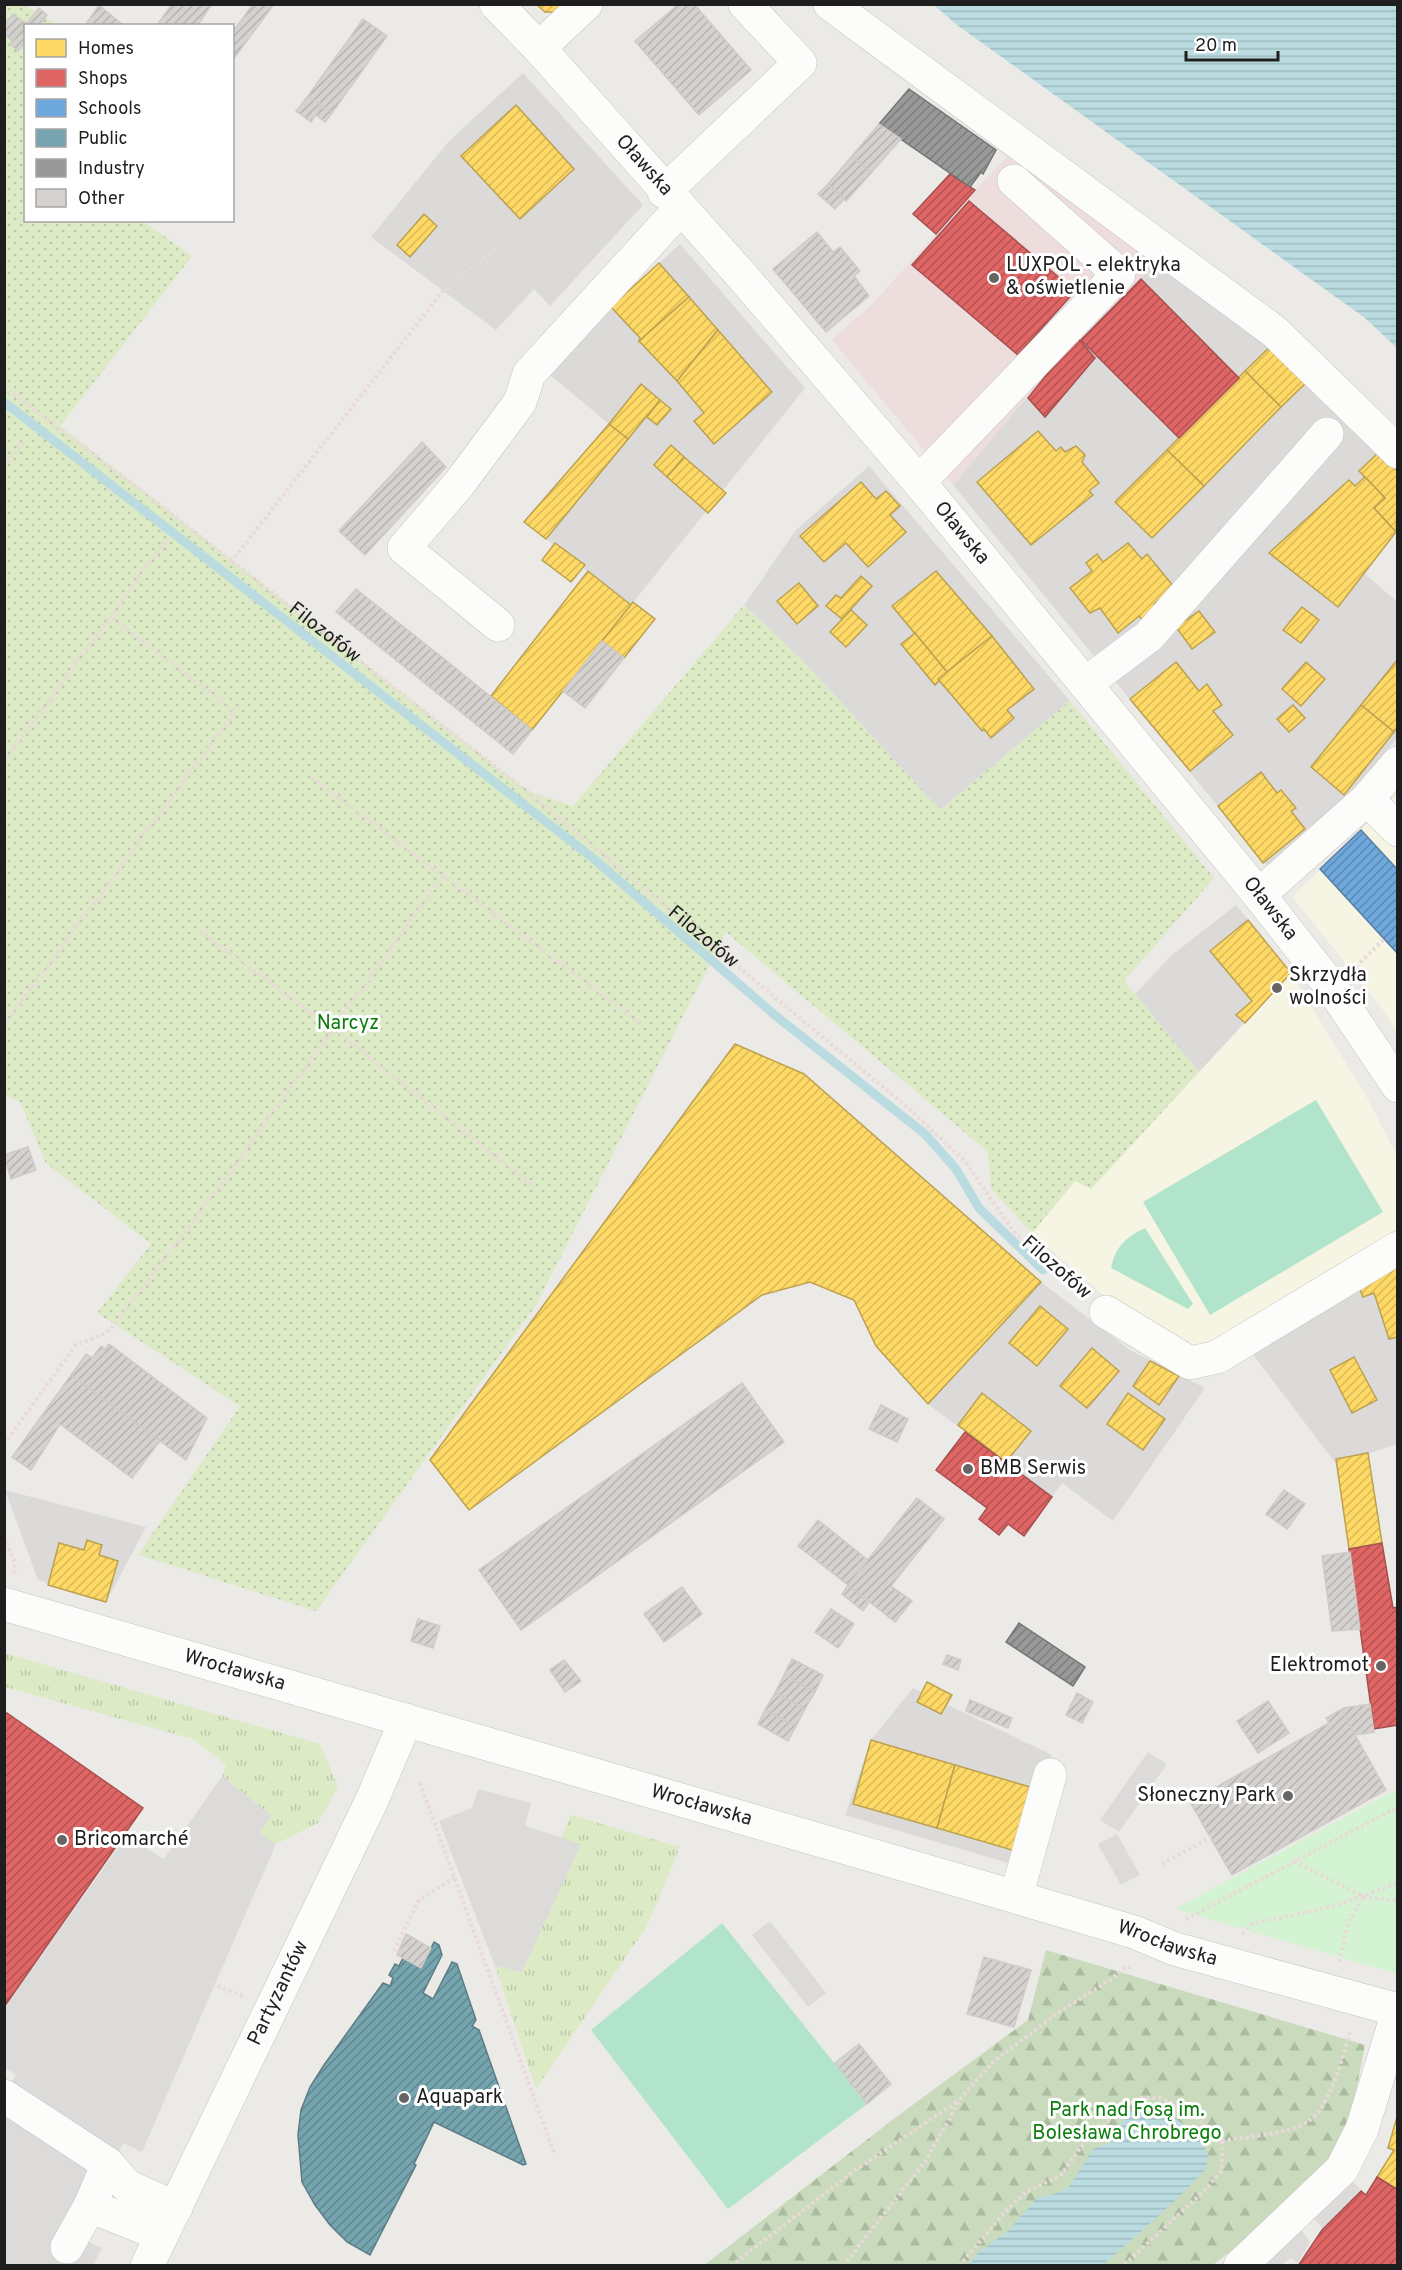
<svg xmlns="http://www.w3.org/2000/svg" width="1402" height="2270" viewBox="0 0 1402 2270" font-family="Overpass,sans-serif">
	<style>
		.residential { fill: #dbdad8 }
		.commercial { fill: #edd }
		.education { fill: #f6f4e2 }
		.grass { fill: url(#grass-tufts) }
		.forest { fill: url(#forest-firs) }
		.park { fill: #d4f3d2 }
		.garden { fill: url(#garden-dots) }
		.pitch { fill: #b1e4ca }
		.parking { fill: #dcdbda }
		.water { fill: url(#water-rules) }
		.homes { fill: url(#homes-hatch); stroke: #bca150; stroke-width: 1.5 }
		.shops { fill: url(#shops-hatch); stroke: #a65050; stroke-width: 1.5 }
		.schools { fill: url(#schools-hatch); stroke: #577fa3; stroke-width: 1.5 }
		.public { fill: url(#public-hatch); stroke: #5c7c84; stroke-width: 1.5 }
		.industry { fill: url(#industry-hatch); stroke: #747474; stroke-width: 1.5 }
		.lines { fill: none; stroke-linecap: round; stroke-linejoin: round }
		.stream { stroke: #badbe0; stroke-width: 9 }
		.building { fill: url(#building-hatch); stroke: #cfcbc8; stroke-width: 1.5 }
		.minor-casing { stroke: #c5c4c3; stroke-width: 34 }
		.path { stroke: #ead9d9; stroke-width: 4; stroke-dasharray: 3 3; stroke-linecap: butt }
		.minor { stroke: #fcfcfb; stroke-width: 33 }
		.poi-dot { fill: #666564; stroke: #fff; stroke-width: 2 }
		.labels { text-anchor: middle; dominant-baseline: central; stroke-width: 6; stroke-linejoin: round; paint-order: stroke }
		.street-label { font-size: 20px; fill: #1e1e1e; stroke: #fff }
		.poi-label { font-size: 20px; fill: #1e1e1e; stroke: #fff; text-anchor: start }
		.park-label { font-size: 20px; fill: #0b7d0b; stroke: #fff }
	</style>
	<defs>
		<pattern id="grass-tufts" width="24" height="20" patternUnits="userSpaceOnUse" patternTransform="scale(1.5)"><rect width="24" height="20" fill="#dceac5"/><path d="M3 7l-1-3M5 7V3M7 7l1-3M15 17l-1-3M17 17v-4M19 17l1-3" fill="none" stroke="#bcc8a9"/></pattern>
		<pattern id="forest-firs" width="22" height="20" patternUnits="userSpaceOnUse" patternTransform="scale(1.5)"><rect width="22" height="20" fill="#c9dbbc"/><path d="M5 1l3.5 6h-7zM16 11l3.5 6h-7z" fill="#acbca1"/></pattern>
		<pattern id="garden-dots" width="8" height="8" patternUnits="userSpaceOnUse" patternTransform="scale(1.5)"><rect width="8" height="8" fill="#dceac5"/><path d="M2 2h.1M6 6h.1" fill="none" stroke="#bcc8a9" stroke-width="1.8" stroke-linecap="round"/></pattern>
		<pattern id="water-rules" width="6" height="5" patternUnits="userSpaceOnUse" patternTransform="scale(1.5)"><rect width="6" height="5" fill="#badbe0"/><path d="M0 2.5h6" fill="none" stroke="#9fbcc0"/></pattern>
		<pattern id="homes-hatch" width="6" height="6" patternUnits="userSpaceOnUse" patternTransform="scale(1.5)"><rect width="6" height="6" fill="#ffd966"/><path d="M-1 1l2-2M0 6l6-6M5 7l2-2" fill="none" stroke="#daba58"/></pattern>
		<pattern id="shops-hatch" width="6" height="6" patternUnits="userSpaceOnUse" patternTransform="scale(1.5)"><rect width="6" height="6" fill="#e06666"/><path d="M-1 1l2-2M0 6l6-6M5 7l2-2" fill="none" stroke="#b55353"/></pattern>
		<pattern id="schools-hatch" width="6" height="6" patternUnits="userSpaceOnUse" patternTransform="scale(1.5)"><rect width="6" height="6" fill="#6fa8dc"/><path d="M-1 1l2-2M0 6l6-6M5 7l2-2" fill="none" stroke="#5b88b2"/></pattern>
		<pattern id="public-hatch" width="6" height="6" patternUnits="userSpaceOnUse" patternTransform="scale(1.5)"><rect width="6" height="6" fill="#76a5af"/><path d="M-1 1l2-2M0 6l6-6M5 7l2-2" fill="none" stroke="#60868e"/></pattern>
		<pattern id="industry-hatch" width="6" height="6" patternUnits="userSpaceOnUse" patternTransform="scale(1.5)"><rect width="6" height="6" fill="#999"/><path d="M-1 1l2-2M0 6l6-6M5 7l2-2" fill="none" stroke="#7c7c7c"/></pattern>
		<pattern id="building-hatch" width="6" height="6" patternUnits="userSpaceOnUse" patternTransform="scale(1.5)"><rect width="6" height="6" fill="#d5d2cf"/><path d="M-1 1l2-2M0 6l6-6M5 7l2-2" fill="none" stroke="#b6b4b1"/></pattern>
	</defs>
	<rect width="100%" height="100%" fill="#eceae7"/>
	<g class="residential">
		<polygon points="523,73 643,205 550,306 534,289 496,330 371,237 449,141"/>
		<polygon points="680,244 805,388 631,605 524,522 609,424 549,374 611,307"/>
		<polygon points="1153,260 1272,345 1397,472 1397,530 1364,573 1397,602 1397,738 1349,799 1268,867 953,485 1077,337 1081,340 1141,279"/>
		<polygon points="869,466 1070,701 940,810 804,662 744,605 796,530"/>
		<polygon points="1236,905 1291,973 1199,1072 1135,994 1172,955"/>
		<polygon points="1397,1261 1397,1444 1336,1464 1252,1353"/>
		<polygon points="1041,1282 1130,1350 1205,1388 1113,1521 1062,1483 1052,1497 928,1404"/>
		<polygon points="5,1490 146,1527 106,1602 38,1580"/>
		<polygon points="913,1688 1052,1755 1019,1866 845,1815 871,1740"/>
	</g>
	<polygon class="commercial" points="1007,156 1153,260 1141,279 1081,340 1077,338 953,485 832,340 873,303"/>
	<g class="education">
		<polygon points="1397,795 1397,1032 1381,1007 1292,897"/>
		<polygon points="1291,973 1366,1096 1397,1156 1397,1234 1213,1347 1195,1348 1109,1300 1032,1233 1075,1181 1091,1189"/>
	</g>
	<g class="grass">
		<polygon points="4,1653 320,1744 338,1787 318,1823 276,1844 258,1832 271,1816 222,1776 226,1765 193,1739 5,1687"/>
		<polygon points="571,1815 680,1847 647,1926 536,2089 495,1966 522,1972 580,1844 561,1838"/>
	</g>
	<polygon class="forest" points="1046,1950 1365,2045 1346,2143 1292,2202 1213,2265 703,2266 895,2118 1028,2020"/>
	<polygon class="park" points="1397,1789 1397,1974 1175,1909"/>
	<polygon class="garden" points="5,5 24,5 58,25 26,26 26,220 143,221 192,256 60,426 516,782 531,792 573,806 744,605 804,662 940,810 1070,701 1214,878 1124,981 1199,1072 1091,1189 1075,1181 1032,1233 991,1189 988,1152 726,932 536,1305 316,1611 138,1555 240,1406 97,1313 151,1244 46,1163 20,1102 5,1095"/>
	<g class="pitch">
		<polygon points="1316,1100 1383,1212 1210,1315 1143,1202"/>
		<path d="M1145,1228l48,76 -5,5 -77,-41c4,-21 15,-31 34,-40z"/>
		<polygon points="722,1923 867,2104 728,2209 591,2030"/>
	</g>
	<g class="parking">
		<polygon points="1148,1752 1167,1764 1119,1832 1100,1820"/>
		<polygon points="222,1776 272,1816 259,1832 276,1844 142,2152 123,2143 80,2238 102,2248 93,2265 5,2266 5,2092 16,2075 5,2068 5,2007 126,1836 164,1859"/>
		<polygon points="478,1789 531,1803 525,1826 581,1844 522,1972 495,1966 439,1821 472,1808"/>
		<polygon points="1117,1834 1140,1875 1121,1885 1098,1844"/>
		<polygon points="770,1921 826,1993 808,2007 752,1935"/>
		<polygon points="1346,2175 1360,2189 1322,2228 1308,2212"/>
		<polygon points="1297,2223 1310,2242 1298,2263 1291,2258 1282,2265 1264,2265"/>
	</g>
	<g class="water">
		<polygon points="934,5 1397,5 1397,348 1365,318 957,25"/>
		<path d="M1140,2106c21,3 39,12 53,27 9,9 17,19 14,32 -3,13 -88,86 -104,100h-134l9,-12 31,-23 28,-32 21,-5 11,-6 24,-38 18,-7 14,-25 9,-9z"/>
	</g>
	<g class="homes">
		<polygon points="536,4 562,4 555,12 545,12"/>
		<polygon points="516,105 574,169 520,219 461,156"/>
		<polygon points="424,214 437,226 410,257 397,245"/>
		<polygon points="659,263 689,297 639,341 640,338 611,307"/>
		<polygon points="689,297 718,330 677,381 639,341"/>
		<polygon points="718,330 772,392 714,444 694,421 704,413 677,381"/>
		<polygon points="1275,342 1311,378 1281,407 1245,371"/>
		<polygon points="1245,371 1281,407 1204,486 1167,450"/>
		<polygon points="641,384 660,400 628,439 609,424"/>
		<polygon points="660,400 671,409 657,425 647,417"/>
		<polygon points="609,424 628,439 546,539 524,522"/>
		<polygon points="1038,431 1056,451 1061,447 1065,452 1076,446 1085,455 1082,462 1099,483 1089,491 1093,495 1031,545 977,482"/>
		<polygon points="671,445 684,457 667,477 654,465"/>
		<polygon points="1167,450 1204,486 1152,538 1115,502"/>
		<polygon points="1379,452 1398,472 1396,532 1374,508 1385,498 1359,471"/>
		<polygon points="684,457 726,493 708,513 667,477"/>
		<polygon points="1365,477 1385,498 1374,508 1396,532 1338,607 1269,553 1349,480 1355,486"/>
		<polygon points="861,482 876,499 886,491 900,506 890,515 906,532 868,567 846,543 824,562 800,536"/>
		<polygon points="555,543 585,565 571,582 542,560"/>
		<polygon points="1128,543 1142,559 1147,554 1174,587 1154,604 1157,608 1142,620 1139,616 1118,633 1100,608 1090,613 1070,588 1092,571 1086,563 1097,554 1103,562"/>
		<polygon points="588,571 631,605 532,730 491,696"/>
		<polygon points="936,571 992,636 947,672 892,606"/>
		<polygon points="861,576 872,586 842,619 826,606 836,595 841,598"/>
		<polygon points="799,583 818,606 797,624 777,601"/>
		<polygon points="633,602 655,619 624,658 602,641"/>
		<polygon points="1302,607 1319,620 1301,643 1283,630"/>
		<polygon points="851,610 867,625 846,647 830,632"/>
		<polygon points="1199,611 1215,632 1192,649 1176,627"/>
		<polygon points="915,633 947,672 935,685 901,644"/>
		<polygon points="992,636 1034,689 1007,710 1014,718 991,738 984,729 982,731 938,679"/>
		<polygon points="1398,659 1398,727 1394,732 1361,705"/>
		<polygon points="1176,662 1199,691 1207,684 1222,705 1213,711 1233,735 1190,771 1130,699"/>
		<polygon points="1306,662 1325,679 1301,706 1282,689"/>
		<polygon points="1293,705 1305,718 1289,732 1277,719"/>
		<polygon points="1361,705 1394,732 1344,795 1311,767"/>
		<polygon points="1261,772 1277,793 1281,790 1296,808 1291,811 1305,829 1263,863 1218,806"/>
		<polygon points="1248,920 1291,973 1245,1023 1236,1015 1252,1001 1210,951"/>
		<polygon points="735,1044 804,1074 1041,1282 928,1404 876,1346 854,1300 810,1282 762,1295 469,1510 430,1460"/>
		<polygon points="1398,1261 1398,1337 1389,1339 1374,1293 1363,1297 1358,1284"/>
		<polygon points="1040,1306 1068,1329 1037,1366 1009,1343"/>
		<polygon points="1092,1348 1119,1371 1087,1408 1060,1386"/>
		<polygon points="1354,1357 1377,1400 1352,1413 1330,1370"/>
		<polygon points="1150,1361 1179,1376 1159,1405 1133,1386"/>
		<polygon points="982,1393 1031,1431 1006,1462 958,1425"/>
		<polygon points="1128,1393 1165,1419 1143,1450 1107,1424"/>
		<polygon points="1368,1453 1382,1543 1349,1549 1336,1459"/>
		<polygon points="87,1540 102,1545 99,1555 118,1561 106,1602 48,1585 59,1543 84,1550"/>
		<polygon points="927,1682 952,1695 941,1714 917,1702"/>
		<polygon points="871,1740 955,1765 937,1828 853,1804"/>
		<polygon points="955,1765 1037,1789 1019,1852 937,1828"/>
		<polygon points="1397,2117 1398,2117 1398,2190 1377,2177 1394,2150 1388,2148"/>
	</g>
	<g class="shops">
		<polygon points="950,174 975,190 936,234 913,214"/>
		<polygon points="969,201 1075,291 1018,355 912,265"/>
		<polygon points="1141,279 1239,378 1179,438 1081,340"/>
		<polygon points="1077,337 1095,358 1045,417 1028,398"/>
		<polygon points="965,1432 1052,1497 1024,1536 1008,1524 999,1535 979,1519 987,1508 936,1470"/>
		<polygon points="1382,1543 1393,1608 1398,1607 1398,1725 1374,1729 1349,1549"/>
		<polygon points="7,1713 143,1808 4,2007 4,1716"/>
		<polygon points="1377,2177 1398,2190 1398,2266 1298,2266 1322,2230 1361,2191 1366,2195"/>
	</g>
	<polygon class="schools" points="1361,830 1398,870 1398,954 1320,869"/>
	<polygon class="public" points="434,1942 439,1945 442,1955 423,1993 433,1999 452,1962 457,1964 476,2020 472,2026 479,2030 526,2164 523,2165 434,2122 414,2164 416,2165 370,2255 347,2242 330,2225 315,2205 302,2182 298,2135 301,2110 310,2087 324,2065 383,1983 390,1986 393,1978 389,1975 395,1964 399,1966 403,1958 421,1968"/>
	<g class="industry">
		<polygon points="909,89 996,150 983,174 981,172 970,187 879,124"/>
		<polygon points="1019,1623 1085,1667 1073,1686 1006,1642"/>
	</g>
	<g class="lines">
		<polyline class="stream" points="4,402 594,859 776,1016 925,1134 956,1169 979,1208 1043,1270"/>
	</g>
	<g class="building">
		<polygon points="172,4 212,4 197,26 157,25"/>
		<polygon points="253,4 274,4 232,61 232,33"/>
		<polygon points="679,4 694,4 751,70 699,115 635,41"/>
		<polygon points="99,5 124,26 86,24"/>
		<polygon points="39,8 47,15 39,26 26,26 26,42 18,51 10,44"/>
		<polygon points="13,14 25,23 11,40 4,34 4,24"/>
		<polygon points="363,19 387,36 332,113 308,96"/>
		<polygon points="308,96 322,106 311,122 296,111"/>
		<polygon points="322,106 332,113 325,122 316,115"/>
		<polygon points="879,124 901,139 871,173 852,156"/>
		<polygon points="852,156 871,173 846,201 828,184"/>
		<polygon points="828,184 844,199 835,209 818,194"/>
		<polygon points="817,232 833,252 840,247 860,271 854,276 869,296 826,332 773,269"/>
		<polygon points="422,442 446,467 365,555 339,531"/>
		<polygon points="356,589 448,662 427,685 336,612"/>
		<polygon points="602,641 624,658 585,708 563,691"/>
		<polygon points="448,662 532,730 513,754 427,685"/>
		<polygon points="28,1147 36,1170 11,1179 4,1155"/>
		<polygon points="109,1344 207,1418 186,1460 71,1375 86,1354 92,1358 101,1346 105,1349"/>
		<polygon points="71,1375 160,1441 132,1478 60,1424 31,1470 12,1457"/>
		<polygon points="742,1383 784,1442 521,1630 479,1570"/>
		<polygon points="881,1405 908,1419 897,1442 869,1429"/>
		<polygon points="1284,1490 1305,1504 1287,1529 1266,1514"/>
		<polygon points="917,1498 944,1519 891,1586 912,1601 895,1622 848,1585"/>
		<polygon points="818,1520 868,1560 848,1585 798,1546"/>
		<polygon points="1350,1552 1360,1629 1332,1631 1322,1556"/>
		<polygon points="848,1585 869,1602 863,1611 842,1594"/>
		<polygon points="682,1587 702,1614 664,1642 644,1614"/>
		<polygon points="831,1609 854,1624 838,1648 815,1632"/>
		<polygon points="418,1619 440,1626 433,1648 411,1641"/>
		<polygon points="947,1655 961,1660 958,1670 943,1664"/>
		<polygon points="792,1659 823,1675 815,1692 784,1675"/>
		<polygon points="564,1660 581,1681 565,1692 550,1670"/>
		<polygon points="784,1675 815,1692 805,1709 775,1693"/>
		<polygon points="775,1693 805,1709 796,1726 765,1710"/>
		<polygon points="1077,1693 1093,1702 1082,1723 1066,1715"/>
		<polygon points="970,1700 1012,1718 1008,1728 966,1711"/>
		<polygon points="1268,1701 1289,1733 1258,1753 1237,1721"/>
		<polygon points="1370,1704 1374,1732 1355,1735 1344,1715 1344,1708"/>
		<polygon points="1344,1708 1344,1715 1386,1790 1232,1875 1190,1802 1329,1723 1326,1718"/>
		<polygon points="765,1710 796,1726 788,1741 758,1724"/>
		<polygon points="406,1934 431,1948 421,1968 397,1955"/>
		<polygon points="984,1957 1031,1970 1014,2027 967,2014"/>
		<polygon points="859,2044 891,2084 867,2104 835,2063"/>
	</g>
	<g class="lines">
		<g class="minor-casing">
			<g id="minor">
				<path id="s2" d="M496,4l43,44 203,228 177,206 340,413 73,93 66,98"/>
				<polyline points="830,4 1275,332 1398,452"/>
				<polyline points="539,48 586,4"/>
				<polyline points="664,192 800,63 745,4"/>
				<polyline points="919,482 1119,274 1014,181"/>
				<polyline points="498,625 404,548 459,484 520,402 529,374 680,209"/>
				<polyline points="1085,684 1149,636 1327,434"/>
				<polyline points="1367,799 1398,763"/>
				<polyline points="1259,895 1367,799 1398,830"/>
				<polyline points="1106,1312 1190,1363 1217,1357 1398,1248"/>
				<path id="s3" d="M4,1604l1012,293 118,35 41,17 223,61"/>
				<polyline points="1016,1897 1050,1775"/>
				<polyline points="4,2096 108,2164 127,2186 176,2208"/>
				<polyline points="90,2206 162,2235"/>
				<polyline points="67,2247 90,2206 108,2164"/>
				<path id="s4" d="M147,2266l225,-466 34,-80"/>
				<polyline points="1240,2266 1342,2169 1362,2129 1398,2012"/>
			</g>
		</g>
		<g class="path">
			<path id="s1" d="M4,387l146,110 374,292 383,318 58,54 48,70 70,60"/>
			<polyline points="4,468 24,441"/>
			<polyline points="231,562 442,292 502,243"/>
			<polyline points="4,762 168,538"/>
			<polyline points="312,778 640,1023"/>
			<polyline points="200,931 332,1028 535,1187"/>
			<polyline points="1356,967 1384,939"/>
			<polyline points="4,1025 235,712 110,616"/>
			<polyline points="4,1444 76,1345 104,1334 115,1325 220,1186 443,876"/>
			<polyline points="4,1537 15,1563 14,1576"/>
			<polyline points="420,1783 554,2153"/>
			<polyline points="1294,1861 1364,1897 1398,1901"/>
			<polyline points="1162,1864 1211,1837"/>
			<polyline points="1186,1919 1398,1807"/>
			<polyline points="1242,1934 1252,1924 1334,1906 1398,1883"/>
			<polyline points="53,1939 98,1969"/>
			<polyline points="394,1951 419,1900 455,1877"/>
			<polyline points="1339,1962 1349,1921 1364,1897"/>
			<polyline points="184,1973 243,1996"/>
			<path d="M1222,2141c24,-5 65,-6 85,-19 24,-14 35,-64 43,-90"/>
			<polyline points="731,2266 854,2171 958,2101"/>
			<polyline points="843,2266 925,2162 961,2098 992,2063 1056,2014 1110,1980 1125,1967 1131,1967"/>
			<polyline points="959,2266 1008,2209 1026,2192 1060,2176 1087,2139 1103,2127 1117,2109 1141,2098 1161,2098 1186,2109 1222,2141 1222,2170 1204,2191 1123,2266"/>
		</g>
		<use href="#minor" class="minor"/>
	</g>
	<g class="poi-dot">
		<circle cx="994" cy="278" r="6"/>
		<circle cx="1277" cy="988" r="6"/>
		<circle cx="968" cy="1469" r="6"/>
		<circle cx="1381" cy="1666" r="6"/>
		<circle cx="1288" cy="1796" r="6"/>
		<circle cx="62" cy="1840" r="6"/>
		<circle cx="404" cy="2098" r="6"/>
	</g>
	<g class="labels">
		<g class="street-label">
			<text stroke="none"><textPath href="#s2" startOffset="219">Oławska</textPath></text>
			<text stroke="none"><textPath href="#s2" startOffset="705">Oławska</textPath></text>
			<text stroke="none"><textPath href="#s1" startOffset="404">Filozofów</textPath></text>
			<text stroke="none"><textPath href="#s2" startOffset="1191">Oławska</textPath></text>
			<text stroke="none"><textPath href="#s1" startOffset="890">Filozofów</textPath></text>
			<text transform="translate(1056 1268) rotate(41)">Filozofów</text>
			<text stroke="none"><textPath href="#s3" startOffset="240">Wrocławska</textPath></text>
			<text stroke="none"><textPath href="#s3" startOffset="726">Wrocławska</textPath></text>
			<text stroke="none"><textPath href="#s3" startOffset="1212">Wrocławska</textPath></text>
			<text stroke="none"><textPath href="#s4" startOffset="303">Partyzantów</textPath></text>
		</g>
		<g class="poi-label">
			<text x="1006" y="266">LUXPOL - elektryka<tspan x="1006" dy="23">&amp; oświetlenie</tspan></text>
			<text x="1289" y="976">Skrzydła<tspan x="1289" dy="23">wolności</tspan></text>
			<text x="980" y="1469">BMB Serwis</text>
			<text x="1369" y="1666" text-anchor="end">Elektromot</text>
			<text x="1276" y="1796" text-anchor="end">Słoneczny Park</text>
			<text x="74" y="1840">Bricomarché</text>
			<text x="416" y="2098">Aquapark</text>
		</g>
		<g class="park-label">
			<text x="348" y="1024">Narcyz</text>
			<text x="1127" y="2111">Park nad Fosą im.<tspan x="1127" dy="23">Bolesława Chrobrego</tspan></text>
		</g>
	</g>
	<rect width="1402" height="2270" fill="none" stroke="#1e1e1e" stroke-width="12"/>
	<rect x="24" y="24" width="210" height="198" fill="#ffffff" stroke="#a5a5a5" stroke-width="1.5"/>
	<rect x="36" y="39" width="30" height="18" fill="#ffd966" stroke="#a5a5a5" stroke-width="1.5"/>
	<text x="78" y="54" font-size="18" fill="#1e1e1e">Homes</text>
	<rect x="36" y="69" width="30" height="18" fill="#e06666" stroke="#a5a5a5" stroke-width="1.5"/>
	<text x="78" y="84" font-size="18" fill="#1e1e1e">Shops</text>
	<rect x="36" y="99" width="30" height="18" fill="#6fa8dc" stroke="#a5a5a5" stroke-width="1.5"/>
	<text x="78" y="114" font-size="18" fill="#1e1e1e">Schools</text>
	<rect x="36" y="129" width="30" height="18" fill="#76a5af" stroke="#a5a5a5" stroke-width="1.5"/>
	<text x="78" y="144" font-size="18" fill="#1e1e1e">Public</text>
	<rect x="36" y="159" width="30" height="18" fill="#999999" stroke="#a5a5a5" stroke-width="1.5"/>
	<text x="78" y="174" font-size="18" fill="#1e1e1e">Industry</text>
	<rect x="36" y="189" width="30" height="18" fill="#d5d2cf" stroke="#a5a5a5" stroke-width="1.5"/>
	<text x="78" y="204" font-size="18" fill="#1e1e1e">Other</text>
	<path d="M1186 51v9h92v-9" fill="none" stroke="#1e1e1e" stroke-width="3"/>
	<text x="1195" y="51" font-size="18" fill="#1e1e1e" stroke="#ffffff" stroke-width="4.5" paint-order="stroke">20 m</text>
</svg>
